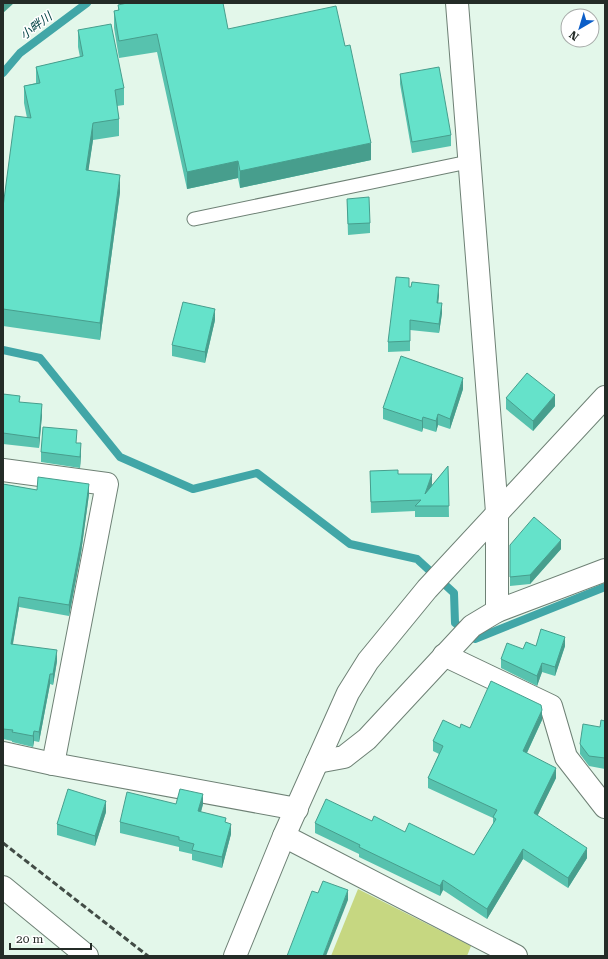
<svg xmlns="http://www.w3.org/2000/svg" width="608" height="959" viewBox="0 0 608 959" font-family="'Roboto Serif','Noto Sans JP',serif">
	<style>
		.green { fill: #c6d781 }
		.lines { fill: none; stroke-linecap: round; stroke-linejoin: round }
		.stream { stroke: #41a6a7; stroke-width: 8 }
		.lane-casing { stroke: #6e8175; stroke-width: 15 }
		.street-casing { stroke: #6e8175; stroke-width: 24 }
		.secondary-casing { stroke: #6e8175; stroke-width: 24 }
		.lane { stroke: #fff; stroke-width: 13 }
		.street { stroke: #fff; stroke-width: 22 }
		.secondary { stroke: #fff; stroke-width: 22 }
		.rail { stroke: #424c46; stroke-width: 3; stroke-dasharray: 6 3; stroke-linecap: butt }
		.wall { fill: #57c2ae }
		.shaded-wall { fill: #479e8d }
		.building { fill: #65e2ca; stroke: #479e8d }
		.labels { text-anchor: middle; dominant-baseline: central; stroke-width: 3; stroke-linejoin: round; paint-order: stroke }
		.water-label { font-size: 12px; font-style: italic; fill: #004143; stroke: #fff }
	</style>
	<rect width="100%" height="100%" fill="#e3f7ea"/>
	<polygon class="green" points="358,889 471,946 467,956 331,956"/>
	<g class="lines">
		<g class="stream">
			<polyline points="3,73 20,53 87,3"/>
			<polyline points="3,350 40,358 120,457 193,489 257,473 350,544 417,559 454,593 455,623 475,639 605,587"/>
		</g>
		<g class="lane-casing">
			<polyline id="lane" points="194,219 468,162"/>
		</g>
		<g class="street-casing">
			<g id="street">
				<polyline points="457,3 497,512 497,611"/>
				<polyline points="3,470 107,484 53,764"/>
				<polyline points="444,655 551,706 566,757 605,807"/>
				<polyline points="3,753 53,764 297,809"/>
				<polyline points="317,762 344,757 367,739 472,626 497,611 605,570"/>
				<polyline points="284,836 516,956"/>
				<polyline points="3,887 87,956"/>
			</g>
		</g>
		<g class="secondary-casing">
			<polyline id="secondary" points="235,956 284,836 348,693 368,661 427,589 605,397"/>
		</g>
		<use href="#lane" class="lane"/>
		<use href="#street" class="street"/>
		<use href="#secondary" class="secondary"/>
		<polyline class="rail" points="3,843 148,956"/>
	</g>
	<g class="wall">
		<polygon points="118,5 228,29 345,46 371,160 240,188 238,178 187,189 157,52 119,58 114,28 114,11 118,10"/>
		<polygon points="78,30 124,88 124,105 117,106 119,119 119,136 93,140 88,171 120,192 100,340 3,326 3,207 27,118 24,103 24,86 36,83 36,67 80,57 78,47"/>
		<polygon points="400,74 451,135 451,146 412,153 400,84"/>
		<polygon points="347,199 370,223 370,233 348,235"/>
		<polygon points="409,287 439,295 438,303 442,313 439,333 410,330 410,351 388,352 388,342"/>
		<polygon points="215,320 205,363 172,356 172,345"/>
		<polygon points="463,389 450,429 438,425 436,432 423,428 422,432 383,419 383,408"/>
		<polygon points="3,394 20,402 42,415 39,448 3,444"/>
		<polygon points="506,398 555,406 533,431 506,409"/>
		<polygon points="77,443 81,454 80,468 41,462 41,452"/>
		<polygon points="448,466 449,517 415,517 415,511 371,513 370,471 398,474 432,485 431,487"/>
		<polygon points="3,484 37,490 89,494 81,553 69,616 19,607 13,644 57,661 53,685 50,684 39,742 34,741 33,747 12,742 12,741 3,739"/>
		<polygon points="510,545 561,549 530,584 510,586"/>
		<polygon points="536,646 565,646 555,676 542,672 537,686 501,668 501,659 523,649"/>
		<polygon points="542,720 527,753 556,778 537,816 587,858 568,888 523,859 487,919 443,890 440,896 359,857 359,854 315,833 315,823 372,821 474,855 493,824 493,818 428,788 428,778 439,754 433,751 433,741 460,728 470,728"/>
		<polygon points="605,721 605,769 589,766 580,754 580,744 600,727"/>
		<polygon points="176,804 203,804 201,812 226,823 231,834 222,868 192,860 192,854 179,851 179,847 120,833 120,822"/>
		<polygon points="106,812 95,846 57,835 57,824"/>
	</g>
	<g class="shaded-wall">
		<polygon points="3,3 14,3 3,13"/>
		<polygon points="93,123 93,140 86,187 86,170"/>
		<polygon points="371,143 371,160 240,188 240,171"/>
		<polygon points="238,161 238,178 187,189 187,172"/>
		<polygon points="120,175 120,192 100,340 100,323"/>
		<polygon points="439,285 439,295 437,313 437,303"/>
		<polygon points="442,303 442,313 439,333 439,324"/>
		<polygon points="215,309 215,320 205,363 205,352"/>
		<polygon points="463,378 463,389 450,429 450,419"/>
		<polygon points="555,395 555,406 533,431 533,421"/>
		<polygon points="42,404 42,415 39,448 39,438"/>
		<polygon points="438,414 438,425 436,432 436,421"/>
		<polygon points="423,417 423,428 422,432 422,421"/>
		<polygon points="81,443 81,454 80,468 80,457"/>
		<polygon points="432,474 432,485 425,505 425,494"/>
		<polygon points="89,484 89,494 81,553 69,616 69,605"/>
		<polygon points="561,540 561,549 530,584 530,575"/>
		<polygon points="19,597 19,607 11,654 11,644"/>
		<polygon points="565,637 565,646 555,676 555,667"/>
		<polygon points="57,650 57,661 53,685 53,674"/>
		<polygon points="542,663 542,672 537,686 537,676"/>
		<polygon points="50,674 50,684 39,742 39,732"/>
		<polygon points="542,710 542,720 523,761 523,751"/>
		<polygon points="34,731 34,741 33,747 33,736"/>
		<polygon points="556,768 556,778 534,823 534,813"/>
		<polygon points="203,794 203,804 198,822 198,811"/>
		<polygon points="106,801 106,812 95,846 95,836"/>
		<polygon points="231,824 231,834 222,868 222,857"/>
		<polygon points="587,848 587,858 568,888 568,878"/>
		<polygon points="523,849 523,859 487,919 487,909"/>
		<polygon points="443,880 443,890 440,896 440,886"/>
		<polygon points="348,890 348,900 326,956 323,956"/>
	</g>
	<g class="building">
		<polygon points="127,3 223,3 228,29 336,6 345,46 350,45 371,143 240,171 238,161 187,172 157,34 119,41 114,11 119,10 118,5"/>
		<polygon points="111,24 124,88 115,90 119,119 93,123 86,170 120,175 100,323 3,309 3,207 15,116 31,118 24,86 40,83 36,67 83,56 78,30"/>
		<polygon points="439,67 451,135 412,142 400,74"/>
		<polygon points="369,197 370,223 348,224 347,199"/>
		<polygon points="396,277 409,278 409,287 411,287 412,282 439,285 437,303 442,303 439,324 410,320 410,341 388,342"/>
		<polygon points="183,302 215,309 205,352 172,345"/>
		<polygon points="401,356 463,378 450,419 438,414 436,421 423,417 422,421 383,408"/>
		<polygon points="527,373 555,395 533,421 506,398"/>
		<polygon points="3,394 20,396 19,402 42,404 39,438 3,433"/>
		<polygon points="43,427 77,430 76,443 81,443 80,457 41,452"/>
		<polygon points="448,466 449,506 415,506 421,500 371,502 370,471 398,470 398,474 432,474 425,494"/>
		<polygon points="38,477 89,484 81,542 69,605 19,597 11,644 57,650 53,674 50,674 39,732 34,731 33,736 12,732 13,730 3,729 3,484 37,490"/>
		<polygon points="534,517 561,540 530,575 510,577 510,545"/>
		<polygon points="541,629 565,637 555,667 542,663 537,676 501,659 507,643 523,649 526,642 536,646"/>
		<polygon points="491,681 541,705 542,710 523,751 556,768 534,813 587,848 568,878 523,849 487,909 443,880 440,886 359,847 360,845 315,823 326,799 372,821 374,816 405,832 409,823 474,855 496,819 493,817 497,810 428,778 443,746 433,741 443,720 460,728 461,724 470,728"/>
		<polygon points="601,720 605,721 605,758 589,756 580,744 583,724 600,727"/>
		<polygon points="68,789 106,801 95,836 57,824"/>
		<polygon points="180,789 203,794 198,811 226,818 225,822 231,824 222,857 192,850 194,844 179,840 179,837 120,822 127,792 176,804"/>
		<polygon points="323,881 348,890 323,956 287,956 312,891 318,893"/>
	</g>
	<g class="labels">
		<g class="water-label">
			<text transform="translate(36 26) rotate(-37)">小畔川</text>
		</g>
	</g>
	<rect width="608" height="959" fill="none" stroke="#242c27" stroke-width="8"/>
	<g transform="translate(580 28) rotate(218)"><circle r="19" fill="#ffffff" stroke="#a7aba9"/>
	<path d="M0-3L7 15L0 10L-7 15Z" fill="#0c5ec8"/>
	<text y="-6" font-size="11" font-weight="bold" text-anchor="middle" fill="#242c27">N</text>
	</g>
	<path d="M10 943v6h81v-6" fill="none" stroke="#242c27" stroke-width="2"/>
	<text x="16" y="943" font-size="12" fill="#242c27" stroke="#ffffff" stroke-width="3" paint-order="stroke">20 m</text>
</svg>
